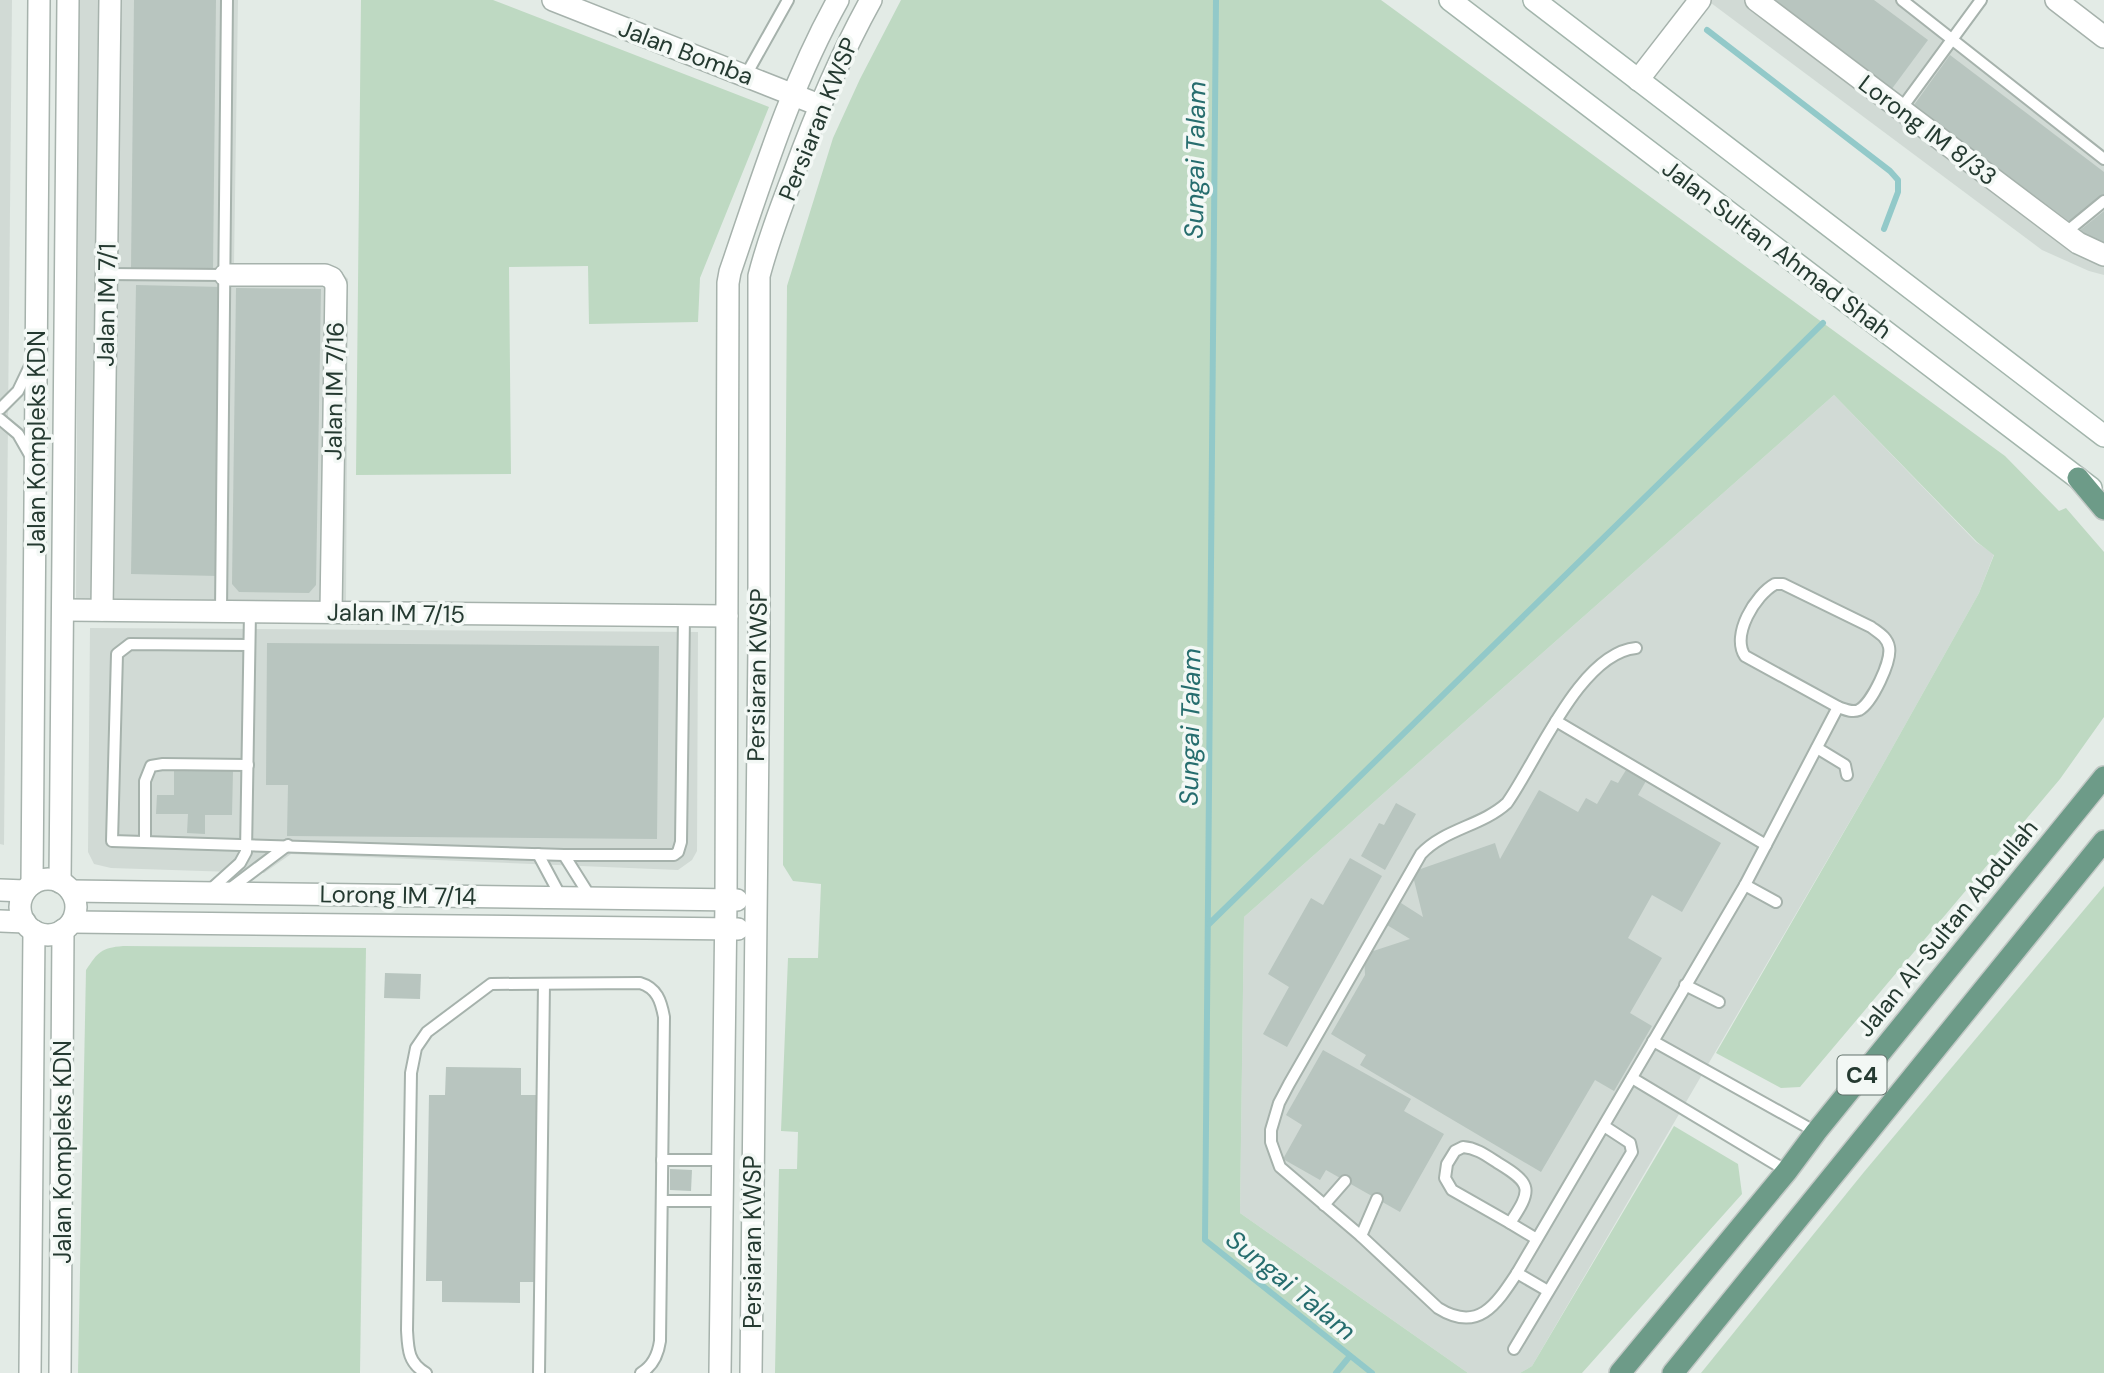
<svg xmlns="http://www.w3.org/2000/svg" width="2104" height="1373" viewBox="0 0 2104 1373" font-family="'DM Sans',sans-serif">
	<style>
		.built { fill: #d1dad5 }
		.green { fill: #bed9c2 }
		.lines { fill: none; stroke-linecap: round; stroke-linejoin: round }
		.stream { stroke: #92c9c9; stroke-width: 6 }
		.building { fill: #b8c5bf }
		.service-casing { stroke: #a6b2ac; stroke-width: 14 }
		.minor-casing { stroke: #a6b2ac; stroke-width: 24 }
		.tertiary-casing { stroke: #a6b2ac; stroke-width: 24 }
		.secondary-casing { stroke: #a3b5ac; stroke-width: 24 }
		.primary-casing { stroke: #c2c8c5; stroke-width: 24 }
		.service { stroke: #fff; stroke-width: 10 }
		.minor { stroke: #fff; stroke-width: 21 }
		.tertiary { stroke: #fff; stroke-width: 21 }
		.secondary { stroke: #fff; stroke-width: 21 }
		.primary { stroke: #6d9b88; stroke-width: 21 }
		.labels { text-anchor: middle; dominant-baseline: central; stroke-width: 7; stroke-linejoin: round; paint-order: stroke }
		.shield { fill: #f3f8f5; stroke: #63736c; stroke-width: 2 }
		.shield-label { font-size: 23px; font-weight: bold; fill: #253a31 }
		.street-label { font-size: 24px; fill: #253a31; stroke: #f3f8f5 }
		.water-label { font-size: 26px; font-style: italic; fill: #266d6e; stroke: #f3f8f5 }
	</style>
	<rect width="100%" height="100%" fill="#e3ebe6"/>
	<g class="built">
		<polygon points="0,0 12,0 4,845 0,844"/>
		<polygon points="79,0 238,0 234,265 336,267 348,279 346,602 76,601"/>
		<polygon points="1707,0 1901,0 2104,152 2104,275 2089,271 2042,250"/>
		<polygon points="1834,395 1976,542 1994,554 1979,593 1881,768 1532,1366 1520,1373 1468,1373 1240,1213 1244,917"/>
		<polygon points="90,628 698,632 697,851 692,860 678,870 291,854 264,873 111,868 94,864 88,852"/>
	</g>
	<g class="green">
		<polygon points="361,0 493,0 769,107 700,278 698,322 589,324 588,266 509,267 511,474 356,475"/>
		<polygon points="901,0 1381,0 2005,456 2059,511 2066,508 2104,552 2104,717 2060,779 1800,1087 1781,1088 1716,1053 1881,768 1979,593 1994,555 1977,542 1834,395 1244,917 1240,1213 1468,1373 775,1373 779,1169 797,1169 798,1132 781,1131 788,958 818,958 821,884 793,881 783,865 787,286 833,138 860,79"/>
		<polygon points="2104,886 2104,1373 1701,1373 1864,1172"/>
		<path d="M123,946l243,2 -6,425h-282l8,-403c12,-18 15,-22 37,-24z"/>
		<polygon points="1674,1126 1738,1164 1742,1194 1582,1373 1520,1373 1532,1366"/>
	</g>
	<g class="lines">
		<g class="stream">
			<polyline points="1216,0 1205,1240 1372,1373"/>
			<polyline points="1707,30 1890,171 1898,180 1898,192 1884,229"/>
			<polyline points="1209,924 1823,323"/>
			<polyline points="1336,1373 1350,1356"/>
		</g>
	</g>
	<g class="building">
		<polygon points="134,0 216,0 213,270 131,269"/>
		<polygon points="1771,0 1874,0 1928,40 1891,90"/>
		<polygon points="1950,55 2104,172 2104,194 2070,222 1914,105"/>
		<polygon points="2104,211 2104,243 2085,237 2079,231"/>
		<polygon points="136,285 223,287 218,576 131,574"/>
		<polygon points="236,288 321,289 316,585 309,593 239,592 232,584"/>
		<polygon points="267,643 659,646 657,839 287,836 288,785 266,785"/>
		<polygon points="201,761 215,761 215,771 233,771 232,815 205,815 205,834 187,833 188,814 156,814 157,795 174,795 174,770 201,771"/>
		<polygon points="1626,770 1646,781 1638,795 1721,843 1682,912 1652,895 1628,938 1662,958 1630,1013 1652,1026 1614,1091 1595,1080 1541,1172 1360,1065 1366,1055 1331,1034 1365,975 1364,954 1410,939 1387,925 1401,903 1423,917 1412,872 1495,843 1500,859 1539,790 1578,812 1586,798 1597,804 1611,780 1618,783"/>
		<polygon points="1396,803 1416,814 1385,870 1361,856 1379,823 1384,825"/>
		<polygon points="1350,858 1382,876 1287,1047 1263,1034 1289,987 1268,974 1311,898 1323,905"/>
		<polygon points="385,973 421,974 420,999 384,998"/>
		<polygon points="1323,1050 1411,1099 1404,1111 1444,1134 1400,1212 1326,1170 1320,1180 1283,1159 1302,1125 1286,1115"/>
		<polygon points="446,1067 521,1068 521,1095 540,1095 538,1282 520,1282 520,1303 442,1302 442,1281 426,1281 429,1095 445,1095"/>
		<polygon points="670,1169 692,1170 691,1191 670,1190"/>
	</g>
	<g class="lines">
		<g class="service-casing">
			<g id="service">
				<polyline points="1902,0 2104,159"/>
				<polyline points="746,75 788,0"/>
				<polyline points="1901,109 1981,0"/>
				<polyline points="2065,233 2104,201"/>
				<polyline points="107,274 225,275"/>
				<polyline points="0,409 18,391 30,366"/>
				<polyline points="0,419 18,434 30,455"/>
				<path d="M1775,584h8l88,43c8,6 16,10 18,20 3,14 -17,56 -30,63 -7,3 -15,-1 -21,-3l-93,-51c-14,-21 10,-61 30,-72z"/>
				<polyline points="221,611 227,0"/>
				<polyline points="249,645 130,644 117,654 112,841 564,855 674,855 678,852 681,842 684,616"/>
				<path d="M1636,648c-56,5 -99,113 -129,155 -25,23 -63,26 -86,51l-132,230 -10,19 -8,27v12l9,25 81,69 77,72c40,25 58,-3 79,-35l228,-388 93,-178"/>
				<polyline points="1556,721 1766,845"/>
				<polyline points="1817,748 1845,765 1847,775"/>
				<polyline points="145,841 145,781 151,766 163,764 248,765"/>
				<polyline points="538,854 561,897"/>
				<polyline points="564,855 591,898"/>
				<polyline points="1745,885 1776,902"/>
				<polyline points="210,890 240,863 246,852 250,612"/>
				<polyline points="227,891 288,845"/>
				<polyline points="1685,985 1719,1002"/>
				<polyline points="1653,1041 1816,1132"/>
				<polyline points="1632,1078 1787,1171"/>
				<path d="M1463,1147c14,1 24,9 35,16 35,21 34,27 12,60l-58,-33 -7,-12 2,-14 8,-13z"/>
				<polyline points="662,1160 722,1160"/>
				<polyline points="662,1201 722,1201"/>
				<polyline points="1324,1205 1345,1181"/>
				<polyline points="1510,1223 1535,1238"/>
				<polyline points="1361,1236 1377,1199"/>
				<polyline points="1517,1273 1548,1291"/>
				<polyline points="1514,1349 1632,1152 1630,1143 1604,1126"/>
				<path d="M426,1373c-18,-10 -18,-24 -19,-43l4,-257 5,-25 11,-16 64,-48 149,-1c17,5 21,18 24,34l-4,324c-2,14 -7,25 -19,32"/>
				<polyline points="539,1373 544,984"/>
			</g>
		</g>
		<g class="minor-casing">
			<g id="minor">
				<polyline points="553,0 819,105"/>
				<polyline points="1756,0 2078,243 2104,255"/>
				<polyline points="2056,0 2104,37"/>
				<polyline points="1638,80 1700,0"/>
				<polyline points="225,275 325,275 332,278 336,285 331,612"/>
				<polyline points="65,610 727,616"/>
				<polyline points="102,610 110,0"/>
			</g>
		</g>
		<g class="tertiary-casing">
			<g id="tertiary">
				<circle cx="48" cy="907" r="28"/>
				<polyline points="60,882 68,0"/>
				<polyline points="32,884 39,0"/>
				<polyline points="0,890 25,891"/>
				<polyline points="71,891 737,900"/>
				<polyline points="0,921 25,922"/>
				<polyline points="72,922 738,929"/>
				<polyline points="30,1373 34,931"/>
				<polyline points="60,1373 63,930"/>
				<path d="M720,1373l6,-473 2,-617 2,-11c32,-93 60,-186 108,-272"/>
				<path d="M751,1373l8,-727v-370c9,-35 22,-69 35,-103 22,-60 46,-117 77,-173"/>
			</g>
		</g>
		<g class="secondary-casing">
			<g id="secondary">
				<polyline points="1450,0 2091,488"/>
				<polyline points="1534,0 2104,436"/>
			</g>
		</g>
		<g class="primary-casing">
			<g id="primary">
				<polyline points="2078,478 2104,509"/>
				<polyline points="1620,1373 1787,1171 1816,1132 2104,777"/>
				<polyline points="1673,1373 2104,841"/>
			</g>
		</g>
		<use href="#service" class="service"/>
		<use href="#minor" class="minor"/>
		<use href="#tertiary" class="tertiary"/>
		<use href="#secondary" class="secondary"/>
		<use href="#primary" class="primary"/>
	</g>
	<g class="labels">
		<rect class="shield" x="1837.5" y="1055.5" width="49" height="39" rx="5"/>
		<g class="shield-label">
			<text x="1862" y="1075">C4</text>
		</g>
		<g class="street-label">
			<text transform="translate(686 52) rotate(21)">Jalan Bomba</text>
			<text transform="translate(818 119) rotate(-68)">Persiaran KWSP</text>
			<text transform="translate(1928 130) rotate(37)">Lorong IM 8/33</text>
			<text transform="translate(1777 249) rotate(37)">Jalan Sultan Ahmad Shah</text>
			<text transform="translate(106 305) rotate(-89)">Jalan IM 7/1</text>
			<text transform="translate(334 391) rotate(-89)">Jalan IM 7/16</text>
			<text transform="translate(36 442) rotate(-90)">Jalan Kompleks KDN</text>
			<text transform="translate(396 613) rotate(1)">Jalan IM 7/15</text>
			<text transform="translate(757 675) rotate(-89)">Persiaran KWSP</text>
			<text transform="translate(398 895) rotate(1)">Lorong IM 7/14</text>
			<text transform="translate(1947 928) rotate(-51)">Jalan Al-Sultan Abdullah</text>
			<text transform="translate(62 1152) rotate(-90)">Jalan Kompleks KDN</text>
			<text transform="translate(752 1242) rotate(-90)">Persiaran KWSP</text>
		</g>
		<g class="water-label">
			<text transform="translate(1195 160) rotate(-89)">Sungai Talam</text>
			<text transform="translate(1190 727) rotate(-89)">Sungai Talam</text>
			<text transform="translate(1291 1285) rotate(39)">Sungai Talam</text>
		</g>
	</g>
</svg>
